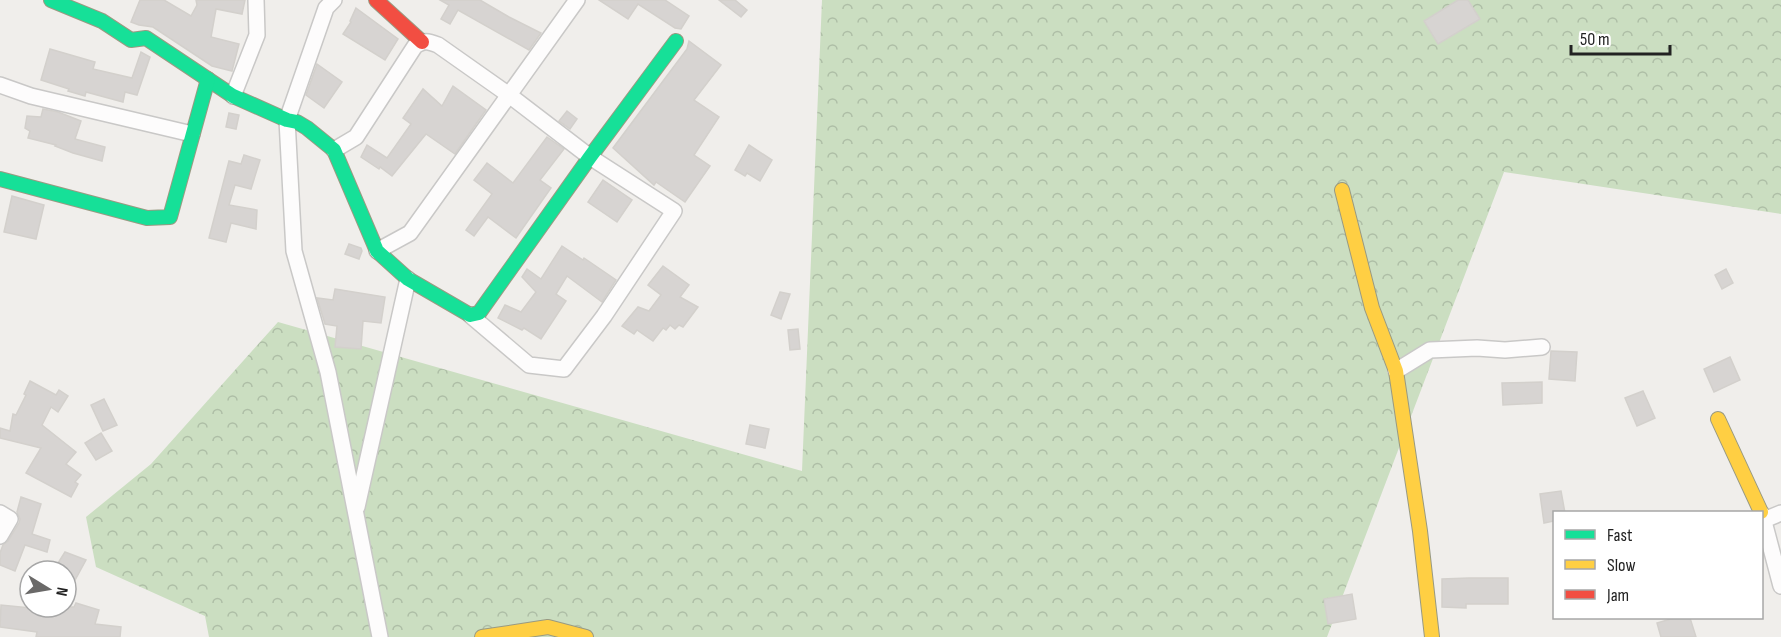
<svg xmlns="http://www.w3.org/2000/svg" width="1781" height="637" viewBox="0 0 1781 637" font-family="'Sofia Sans Condensed',sans-serif">
	<style>
		.forest { fill: url(#forest-crowns) }
		.building { fill: #d7d4d2; stroke: #d3d0cc; stroke-width: 1.5 }
		.lines { fill: none; stroke-linecap: round; stroke-linejoin: round }
		.street-casing { stroke: #c9c8c7; stroke-width: 18 }
		.fast-casing { stroke: #999a82; stroke-width: 16 }
		.slow-casing { stroke: #999a82; stroke-width: 16 }
		.jam-casing { stroke: #999a82; stroke-width: 16 }
		.street { stroke: #fdfcfc; stroke-width: 15 }
		.fast { stroke: #16e098; stroke-width: 14 }
		.slow { stroke: #ffcf43; stroke-width: 14 }
		.jam { stroke: #f24e42; stroke-width: 14 }
	</style>
	<defs>
		<pattern id="forest-crowns" width="20" height="18" patternUnits="userSpaceOnUse" patternTransform="scale(1.5)"><rect width="20" height="18" fill="#cbdec1"/><path d="M2 6a3 3 0 1 1 6 0M12 15a3 3 0 1 1 6 0" fill="none" stroke="#aebea6"/></pattern>
	</defs>
	<rect width="100%" height="100%" fill="#f0eeeb"/>
	<polygon class="forest" points="822,0 1781,0 1781,214 1504,172 1327,637 209,637 205,616 96,567 86,517 151,464 278,322 802,471"/>
	<g class="building">
		<polygon points="140,0 164,0 191,16 197,5 196,0 245,0 242,14 216,9 211,37 239,44 232,71 212,66 153,27 139,25 131,22"/>
		<polygon points="440,0 480,0 509,17 541,33 529,50 458,10 450,24 441,19 449,5"/>
		<polygon points="599,0 665,0 689,16 681,29 675,28 638,4 628,19"/>
		<polygon points="719,0 735,0 747,10 741,17"/>
		<polygon points="1458,0 1468,0 1480,19 1438,44 1424,21"/>
		<polygon points="356,8 398,39 385,60 343,34 351,22 350,21"/>
		<polygon points="689,41 721,65 694,100 719,117 694,155 710,166 685,202 656,182 654,185 613,148 687,49"/>
		<polygon points="50,49 95,62 93,69 132,78 141,52 150,57 137,95 125,92 123,102 86,92 85,96 68,91 69,89 41,80"/>
		<polygon points="317,64 342,82 324,108 306,95"/>
		<polygon points="453,86 486,110 455,154 426,134 392,176 380,167 379,169 361,157 367,145 387,158 411,124 403,118 423,89 442,106"/>
		<polygon points="43,109 58,112 81,121 75,139 105,147 102,161 73,153 55,146 56,145 28,138 30,131 25,128 27,116 41,117"/>
		<polygon points="567,111 577,119 570,129 559,121"/>
		<polygon points="229,113 239,115 236,129 226,127"/>
		<polygon points="547,137 564,149 540,180 551,188 516,238 488,217 474,236 466,230 492,194 474,180 487,163 513,183"/>
		<polygon points="749,145 772,160 760,181 747,173 745,176 735,170"/>
		<polygon points="244,155 260,160 251,189 235,185 229,205 257,210 256,229 231,223 226,242 209,238 229,161 241,164"/>
		<polygon points="603,180 632,200 617,222 588,202"/>
		<polygon points="12,196 44,205 36,239 4,232"/>
		<polygon points="349,244 361,248 362,251 359,259 345,254"/>
		<polygon points="562,246 583,260 584,258 616,280 602,302 567,276 556,294 566,301 541,339 524,328 522,330 498,318 505,305 521,312 536,292 522,277 527,269 541,279"/>
		<polygon points="663,266 689,285 680,297 698,307 683,327 679,325 675,329 670,325 666,330 663,328 653,341 637,330 634,334 622,326 638,307 649,311 661,295 648,285"/>
		<polygon points="1726,269 1733,283 1722,289 1715,275"/>
		<polygon points="335,289 385,297 381,323 363,321 361,349 335,347 337,326 325,324 317,298 333,300"/>
		<polygon points="780,292 790,294 781,319 771,315"/>
		<polygon points="798,329 800,349 790,350 788,330"/>
		<polygon points="1551,351 1577,352 1575,381 1549,379"/>
		<polygon points="1730,357 1740,380 1714,392 1704,369"/>
		<polygon points="30,381 56,395 59,390 68,396 58,412 51,407 42,425 76,452 66,464 81,475 75,482 78,484 71,497 26,473 41,448 0,438 0,428 10,431 13,414 16,415 26,395 24,394"/>
		<polygon points="1542,382 1542,403 1503,405 1502,383"/>
		<polygon points="1643,391 1655,418 1637,426 1625,398"/>
		<polygon points="104,399 117,425 103,431 91,405"/>
		<polygon points="750,425 769,429 765,448 746,444"/>
		<polygon points="101,433 112,451 96,460 85,443"/>
		<polygon points="1561,491 1565,513 1554,513 1554,521 1544,523 1540,494"/>
		<polygon points="21,497 41,504 32,534 50,540 47,552 25,545 15,571 0,565 0,553 3,545 8,541 19,523 20,519 17,512"/>
		<polygon points="65,552 86,560 74,582 66,578 66,571 53,571"/>
		<polygon points="1469,578 1508,578 1508,604 1466,604 1466,608 1442,607 1442,579"/>
		<polygon points="1352,594 1356,619 1328,624 1324,599"/>
		<polygon points="76,603 99,610 95,624 121,627 120,637 36,637 37,632 0,627 1,605 41,609 41,607 74,607"/>
		<polygon points="1674,618 1690,618 1696,637 1661,637 1657,623"/>
	</g>
	<g class="lines">
		<g class="street-casing">
			<g id="street">
				<polyline points="334,0 326,8 287,120 294,251 328,372 380,637"/>
				<polyline points="0,85 31,96 192,134"/>
				<polyline points="233,96 257,35 256,0"/>
				<path d="M334,150l22,-13 59,-91c9,-6 13,-5 23,-1l71,50 81,62 84,54 -70,105 -40,53 -35,-4 -59,-50"/>
				<polyline points="377,251 410,233 577,0"/>
				<polyline points="1396,371 1430,350 1477,348 1505,350 1542,347"/>
				<polyline points="357,507 408,279"/>
				<polyline points="0,513 10,519 0,536"/>
				<polyline points="1762,514 1781,586"/>
				<polyline points="1764,520 1781,513"/>
			</g>
		</g>
		<g class="fast-casing">
			<g id="fast">
				<polyline points="51,0 102,21 131,40 146,38 233,96 287,120 297,122 307,128 334,150 377,251 408,279 470,315 479,313 590,157 676,41"/>
				<polyline points="0,179 147,218 170,217 208,79"/>
			</g>
		</g>
		<g class="slow-casing">
			<g id="slow">
				<polyline points="1342,190 1372,308 1396,371 1420,531 1432,637"/>
				<polyline points="1718,419 1761,512"/>
				<polyline points="482,637 548,627 586,637"/>
			</g>
		</g>
		<g class="jam-casing">
			<polyline id="jam" points="376,0 422,42"/>
		</g>
		<use href="#street" class="street"/>
		<use href="#fast" class="fast"/>
		<use href="#slow" class="slow"/>
		<use href="#jam" class="jam"/>
	</g>
	<rect x="1553" y="511" width="210" height="108" fill="#ffffff" stroke="#a7a7a7" stroke-width="1.5"/>
	<rect x="1565" y="530" width="30" height="9" fill="#16e098" stroke="#a7a7a7" stroke-width="1.5"/>
	<text x="1607" y="541" font-size="18" fill="#222222">Fast</text>
	<rect x="1565" y="560" width="30" height="9" fill="#ffcf43" stroke="#a7a7a7" stroke-width="1.5"/>
	<text x="1607" y="571" font-size="18" fill="#222222">Slow</text>
	<rect x="1565" y="590" width="30" height="9" fill="#f24e42" stroke="#a7a7a7" stroke-width="1.5"/>
	<text x="1607" y="601" font-size="18" fill="#222222">Jam</text>
	<g transform="translate(48 589) rotate(101)"><circle r="28" fill="#ffffff" stroke="#a7a7a7" stroke-width="1.5"/>
	<path d="M0-4.5L10 22L0 15L-10 22Z" fill="#6a6968"/>
	<text y="-9" font-size="16" font-weight="bold" text-anchor="middle" fill="#222222">N</text>
	</g>
	<path d="M1571 45v9h99v-9" fill="none" stroke="#222222" stroke-width="3"/>
	<text x="1580" y="45" font-size="18" fill="#222222" stroke="#ffffff" stroke-width="4.5" paint-order="stroke">50 m</text>
</svg>
